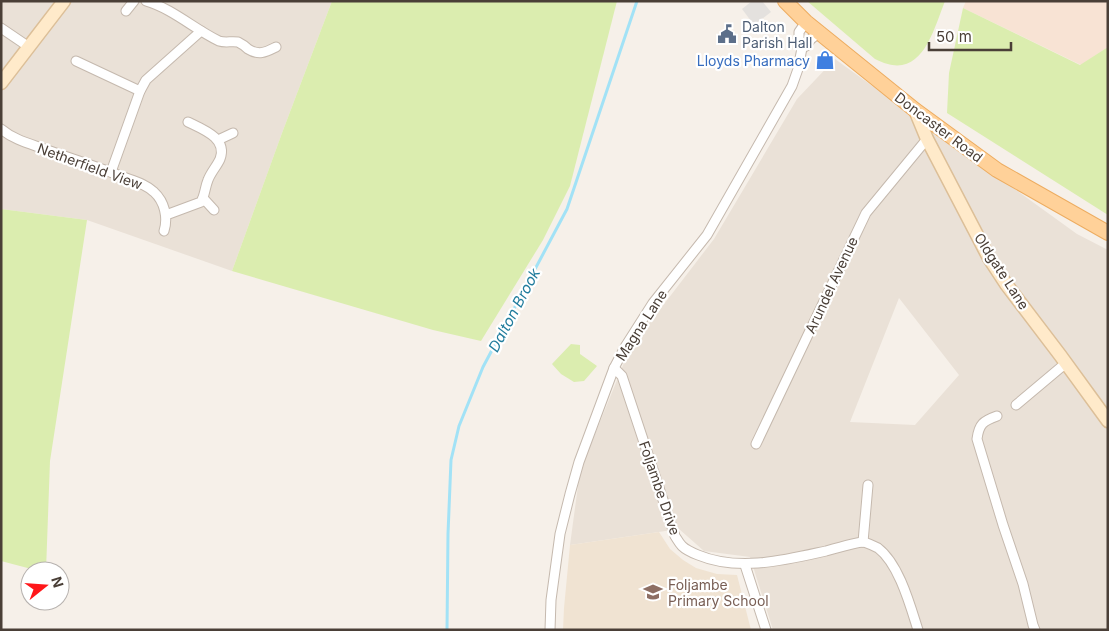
<svg xmlns="http://www.w3.org/2000/svg" width="1109" height="631" viewBox="0 0 1109 631" font-family="Inter,sans-serif">
	<style>
		.residential { fill: #eae1d7; fill-rule: evenodd }
		.commercial { fill: #f8e3d4 }
		.education { fill: #f0e3d2 }
		.green { fill: #dbedaf }
		.parking { fill: #e4e1de }
		.lines { fill: none; stroke-linecap: round; stroke-linejoin: round }
		.stream { stroke: #a2e2f6; stroke-width: 3 }
		.street-casing { stroke: #c5b9ae; stroke-width: 11 }
		.secondary-casing { stroke: #dcbf98; stroke-width: 15 }
		.primary-casing { stroke: #edac60; stroke-width: 16 }
		.street { stroke: #fff; stroke-width: 9 }
		.secondary { stroke: #ffeaca; stroke-width: 12 }
		.primary { stroke: #ffd199; stroke-width: 14 }
		.labels { text-anchor: middle; dominant-baseline: central; stroke-width: 4.5; stroke-linejoin: round; paint-order: stroke }
		.service-label { font-size: 14px; fill: #4e5e75; stroke: #fff; text-anchor: start }
		.shop-label { font-size: 14px; fill: #366cbe; stroke: #fff; text-anchor: end }
		.street-label { font-size: 14px; fill: #4a3f37; stroke: #fff }
		.education-label { font-size: 14px; fill: #785e54; stroke: #fff; text-anchor: start }
		.water-label { font-size: 15px; font-style: italic; fill: #227d9d; stroke: #fff }
	</style>
	<rect width="100%" height="100%" fill="#f6f0e9"/>
	<g class="residential">
		<polygon points="1,1 332,1 282,133 232,271 87,220 1,209"/>
		<path d="M835,59l242,175 31,16v380h-335l-23,-73 -46,-6 -25,-22 -109,16 10,-74 48,-118 10,-15 76,-99 83,-140zM899,298l60,77 -44,50 -65,-3z"/>
	</g>
	<polygon class="commercial" points="966,1 1108,1 1108,47 1081,65 963,8"/>
	<polygon class="education" points="659,532 670,549 683,560 696,568 717,574 737,575 751,630 563,630 564,608 570,545"/>
	<g class="green">
		<polygon points="332,1 617,1 570,186 543,240 481,341 433,330 232,271 282,133"/>
		<path d="M807,1h138c-13,33 -24,82 -70,58z"/>
		<polygon points="963,8 1080,65 1108,47 1108,215 947,113 949,73"/>
		<polygon points="1,209 87,220 50,461 46,571 39,571 1,561"/>
		<polygon points="571,344 580,345 580,354 597,366 584,381 574,382 561,374 552,364"/>
	</g>
	<polygon class="parking" points="752,1 762,1 771,12 754,25 742,9"/>
	<g class="lines">
		<polyline class="stream" points="447,630 448,534 451,460 459,426 483,367 567,209 637,1"/>
		<g class="street-casing">
			<g id="street">
				<path d="M146,1c27,8 48,28 73,40 6,2 12,0 19,1 4,2 7,4 10,7 11,7 18,3 28,-2"/>
				<polyline points="126,11 134,1"/>
				<polyline points="1,28 29,47"/>
				<polyline points="802,48 806,46 811,39 819,33"/>
				<polyline points="76,61 140,91"/>
				<path d="M1,129c13,11 30,15 46,21 25,9 51,17 76,27 11,4 23,7 31,15 11,10 14,26 10,39"/>
				<polyline points="218,140 233,133"/>
				<polyline points="111,172 140,91 146,80 201,31"/>
				<polyline points="203,198 214,210"/>
				<path d="M166,215l35,-13c4,-7 4,-15 7,-22 3,-8 9,-14 12,-21 8,-21 -18,-30 -32,-37"/>
				<path d="M614,368l8,8 53,160c2,3 4,7 7,10 4,4 11,7 16,9 41,17 87,5 128,-4 7,-2 32,-9 38,-9 3,1 10,4 14,6 21,16 32,57 40,82"/>
				<polyline points="1016,405 1066,363"/>
				<path d="M997,416c-14,5 -18,8 -20,23l26,86 20,59 10,41 2,5"/>
				<polyline points="756,444 866,213 927,139"/>
				<polyline points="863,542 868,485"/>
				<polyline points="745,565 766,630"/>
				<polyline points="550,630 551,600 560,534 570,494 579,462 614,368 625,347 653,303 707,235 792,86 798,69 802,48 799,43 799,32 806,22"/>
			</g>
		</g>
		<g class="secondary-casing">
			<g id="secondary">
				<polyline points="1,83 64,1"/>
				<polyline points="915,110 927,139 989,258 1006,284 1060,355 1108,421"/>
			</g>
		</g>
		<g class="primary-casing">
			<polyline id="primary" points="785,1 806,22 915,110 997,170 1108,233"/>
		</g>
		<use href="#street" class="street"/>
		<use href="#secondary" class="secondary"/>
		<use href="#primary" class="primary"/>
	</g>
	<defs>
		<g id="civic-bare" transform="scale(1.5)"><path d="M-.6-6.5H3V-4.5H.6V-3L4-1V1h2V6H-6V1h2V-1L-.6-3ZM-1.2 2.5V6h2.4V2.5Z" fill="#5c6f8a" stroke="#fff" stroke-width="2.5" paint-order="stroke"/></g>
		<g id="shop-bare" transform="scale(1.5)"><path d="M-5-2.5h2.3a2.7 3.5 0 0 1 5.4 0H5L5.5 6h-11ZM-1.5-2.5h3a1.5 2.3 0 0 0-3 0Z" fill="#3f7fe0" stroke="#fff" stroke-width="2.5" paint-order="stroke"/></g>
		<g id="school-bare" transform="scale(1.5)"><path d="M0-5L7-2L0 1L-7-2ZM-4 1L0 2.5L4 1V4Q0 6-4 4Z" fill="#8d6e63" stroke="#fff" stroke-width="2.5" paint-order="stroke"/></g>
	</defs>
	<g fill-rule="evenodd">
		<use href="#civic-bare" x="727" y="34"/>
		<use href="#shop-bare" x="825" y="60"/>
		<use href="#school-bare" x="653" y="592"/>
	</g>
	<g class="labels">
		<g class="service-label">
			<text x="742" y="26">Dalton<tspan x="742" dy="16">Parish Hall</tspan></text>
		</g>
		<g class="shop-label">
			<text x="810" y="60">Lloyds Pharmacy</text>
		</g>
		<g class="street-label">
			<text transform="translate(939 127) rotate(37)">Doncaster Road</text>
			<text transform="translate(90 166) rotate(20)">Netherfield View</text>
			<text transform="translate(1002 271) rotate(57)">Oldgate Lane</text>
			<text transform="translate(831 285) rotate(-65)">Arundel Avenue</text>
			<text transform="translate(641 325) rotate(-57)">Magna Lane</text>
			<text transform="translate(660 488) rotate(71)">Foljambe Drive</text>
		</g>
		<g class="education-label">
			<text x="668" y="584">Foljambe<tspan x="668" dy="16">Primary School</tspan></text>
		</g>
		<g class="water-label">
			<text transform="translate(514 310) rotate(-62)">Dalton Brook</text>
		</g>
	</g>
	<rect width="1109" height="631" fill="none" stroke="#4a3f37" stroke-width="5"/>
	<g transform="translate(45 586) rotate(73)"><circle r="24" fill="#ffffff" stroke="#b7b2af"/>
	<path d="M0-4L9 19L0 12L-9 19Z" fill="#ff171a"/>
	<text y="-8" font-size="14" font-weight="bold" text-anchor="middle" fill="#4a3f37">N</text>
	</g>
	<path d="M929 42v8h82v-8" fill="none" stroke="#4a3f37" stroke-width="2.5"/>
	<text x="936" y="42" font-size="15" fill="#4a3f37" stroke="#ffffff" stroke-width="4" paint-order="stroke">50 m</text>
</svg>
